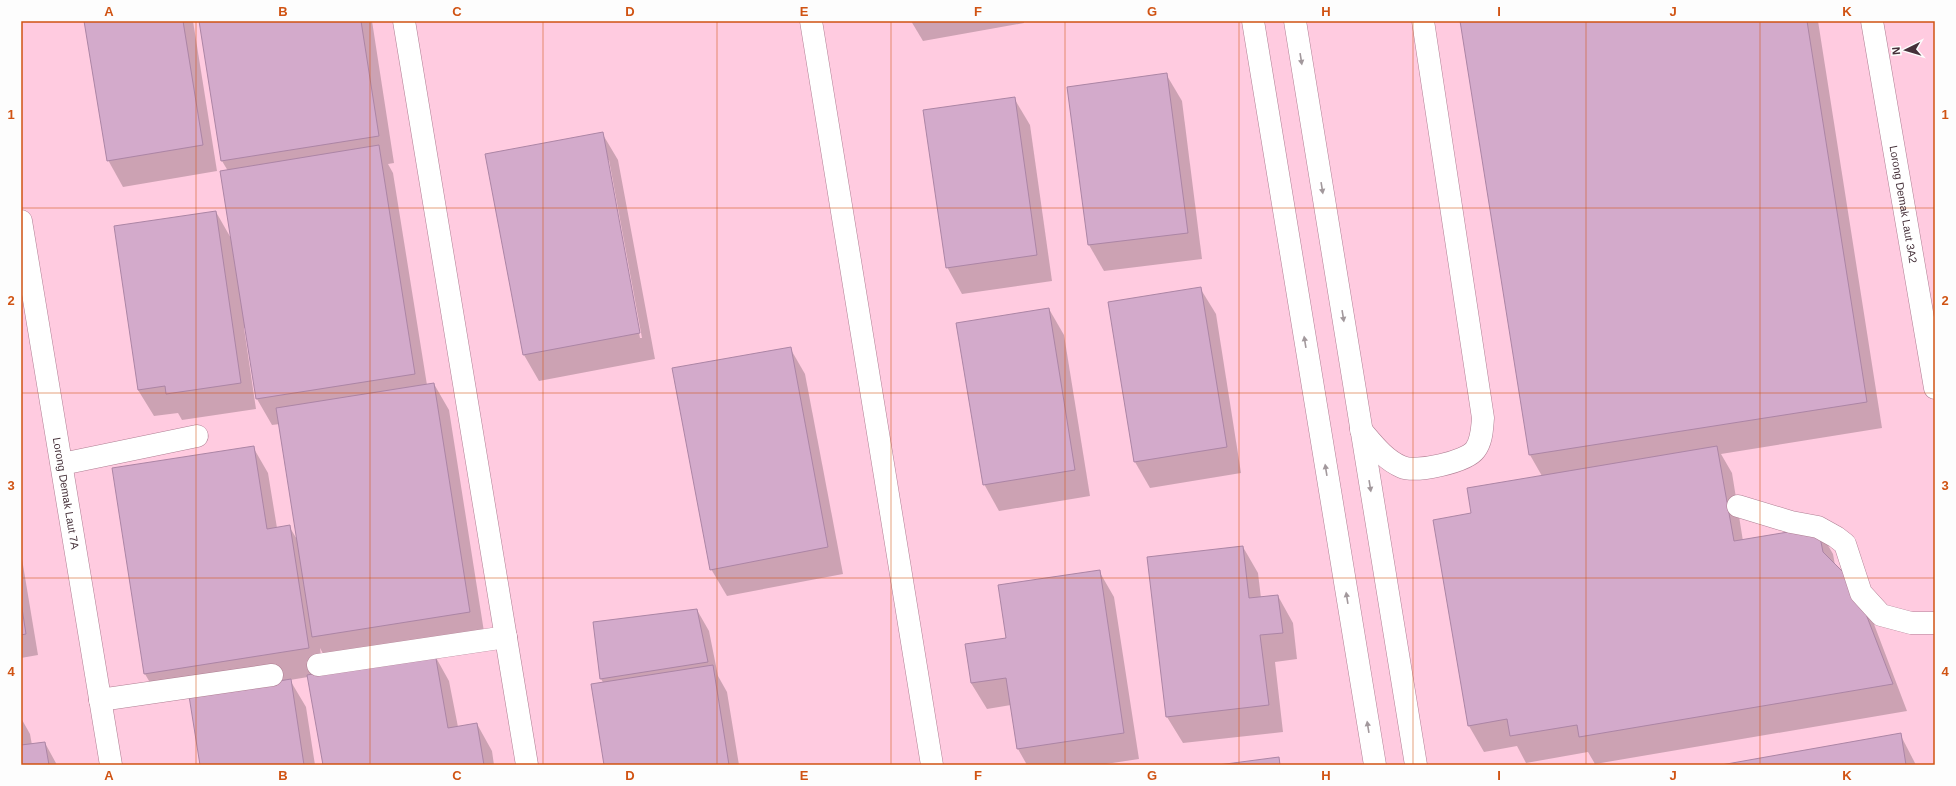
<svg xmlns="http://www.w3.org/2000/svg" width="1956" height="786" viewBox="0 0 1956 786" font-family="Helvetica,sans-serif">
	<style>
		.shadow { fill: #0003; fill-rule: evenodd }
		.building { fill: #d3aacb; stroke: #ac85a5 }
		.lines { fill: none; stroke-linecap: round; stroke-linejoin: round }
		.minor-casing { stroke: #af7f93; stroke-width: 23 }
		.minor { stroke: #fff; stroke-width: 22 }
		.oneway { fill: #a2989c }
		.grid { fill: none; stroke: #d05313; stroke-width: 1; stroke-opacity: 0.55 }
		.labels { text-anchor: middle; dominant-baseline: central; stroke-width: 3.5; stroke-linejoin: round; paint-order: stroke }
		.street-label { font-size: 11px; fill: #453039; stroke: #fdfdfd }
		.neatline { fill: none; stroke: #d05313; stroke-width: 1.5 }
		.grid-label { font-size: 13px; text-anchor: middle; font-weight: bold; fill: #d05313 }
	</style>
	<rect width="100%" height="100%" fill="#ffcbe0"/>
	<g class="shadow">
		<polygon points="85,21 193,21 217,171 123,187 108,160"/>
		<polygon points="200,21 372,21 394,163 388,164 393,173 427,385 434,384 449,410 485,638 328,663 320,648 323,673 434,654 449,681 458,727 477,724 492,751 494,765 324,765 308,677 290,680 306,707 315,765 201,765 190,695 160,700 145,674 253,447 268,473 277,528 289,526 298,541 280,424 272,425 257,399 246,328 244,328 256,409 182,420 178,413 154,416 138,390 216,212 232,240 228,171 222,161"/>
		<polygon points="911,21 1024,21 1024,23 923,41"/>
		<polygon points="1461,21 1818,21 1882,428 1721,454 1732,473 1743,541 1818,528 1833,554 1835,565 1869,611 1907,711 1595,764 1588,752 1526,763 1517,746 1484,752 1469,726 1472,514 1542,476 1530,455"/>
		<polygon points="1166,74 1182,101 1202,259 1104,271 1089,245 1068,87"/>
		<polygon points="1014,98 1030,125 1052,281 962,294 947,267"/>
		<path d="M602,133l16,27 37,199 -116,22 -15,-26zM607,160h2l33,178h-2z"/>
		<polygon points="1200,288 1216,314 1241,473 1150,488 1135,462"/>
		<polygon points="1049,309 1064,335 1090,496 999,511 984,484"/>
		<polygon points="790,348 805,374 843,574 727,596 711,569"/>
		<polygon points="1243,547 1258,573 1261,598 1278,596 1293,623 1297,659 1275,662 1283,732 1183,743 1167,717 1148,558"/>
		<polygon points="21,553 38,655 21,658"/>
		<polygon points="1099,571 1114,597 1139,759 1099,765 1027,765 1018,749 1011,705 987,709 971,683 1008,639"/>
		<polygon points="697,610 709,631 718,676 727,692 739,765 605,765 604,684 601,679 595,623"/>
		<polygon points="21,718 30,734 32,745 45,743 57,765 21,765"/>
		<polygon points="1900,734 1916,765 1727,765"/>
	</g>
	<g class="building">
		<polygon points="84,21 183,21 203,145 107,161"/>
		<polygon points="199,21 361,21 379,136 221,161"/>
		<polygon points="1460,21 1807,21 1867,402 1529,455"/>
		<polygon points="1167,73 1188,233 1088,245 1067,87"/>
		<polygon points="1015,97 1037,255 946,268 923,110"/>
		<polygon points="603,132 640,333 523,355 485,154"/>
		<polygon points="379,145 415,374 256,399 220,171"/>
		<polygon points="216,211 241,383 166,394 165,386 138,390 114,226"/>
		<polygon points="1201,287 1227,447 1134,462 1108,302"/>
		<polygon points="1049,308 1075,470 983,485 956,323"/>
		<polygon points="791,347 828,547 710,570 672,368"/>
		<polygon points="434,383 470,612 312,637 276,408"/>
		<polygon points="254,446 267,529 290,525 309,648 144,674 112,468"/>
		<polygon points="1717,446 1734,541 1818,527 1823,552 1854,583 1893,684 1579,737 1577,725 1510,736 1507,719 1468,726 1433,520 1471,513 1467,488"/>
		<polygon points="1243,546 1249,598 1278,595 1283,633 1260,635 1269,705 1166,717 1147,557"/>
		<polygon points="1100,570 1124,733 1017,749 1006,678 971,683 965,644 1006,638 998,585"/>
		<polygon points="21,602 26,634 21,635"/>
		<polygon points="697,609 708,662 600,679 593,622"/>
		<polygon points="435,653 448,728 477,723 484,765 323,765 307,675"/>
		<polygon points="713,665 729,765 604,765 591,684"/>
		<polygon points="291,679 304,765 200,765 189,696"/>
		<polygon points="1901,733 1906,765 1721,765"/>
		<polygon points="45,742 49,765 21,765 21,745"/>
		<polygon points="1279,757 1280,765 1218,765"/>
	</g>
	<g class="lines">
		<g class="minor-casing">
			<g id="minor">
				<polyline points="404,21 527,765"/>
				<polyline points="811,21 932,765"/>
				<polyline points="1253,21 1375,765"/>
				<polyline points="1295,21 1416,765"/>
				<path id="s1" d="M1872,21l63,367"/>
				<path id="s2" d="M21,221l90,544"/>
				<path d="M1361,430c12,14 24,30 41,37 14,6 64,-5 73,-17 7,-9 7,-21 8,-32l-60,-397"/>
				<polyline points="62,464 197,436"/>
				<polyline points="1738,506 1791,522 1818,527 1836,537 1845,544 1861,593 1881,615 1911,623 1935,623"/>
				<polyline points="318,665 506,637"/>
				<polyline points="100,700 272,675"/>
			</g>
		</g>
		<use href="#minor" class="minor"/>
	</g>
	<defs><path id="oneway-solid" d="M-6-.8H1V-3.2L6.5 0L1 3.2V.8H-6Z"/></defs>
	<g class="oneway">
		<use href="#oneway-solid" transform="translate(1301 59) rotate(81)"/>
		<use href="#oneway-solid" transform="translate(1322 188) rotate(81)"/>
		<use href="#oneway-solid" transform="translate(1343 316) rotate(81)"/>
		<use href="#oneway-solid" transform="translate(1305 342) rotate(-99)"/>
		<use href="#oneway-solid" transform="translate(1326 470) rotate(-99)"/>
		<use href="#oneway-solid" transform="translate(1370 486) rotate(81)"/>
		<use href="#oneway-solid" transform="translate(1347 598) rotate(-99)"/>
		<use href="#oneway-solid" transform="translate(1368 727) rotate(-99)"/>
	</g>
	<path class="grid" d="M196,21v744M370,21v744M543,21v744M717,21v744M891,21v744M1065,21v744M1239,21v744M1413,21v744M1586,21v744M1760,21v744M21,208h1914M21,393h1914M21,578h1914"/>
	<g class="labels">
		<g class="street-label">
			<text stroke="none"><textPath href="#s1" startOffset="186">Lorong Demak Laut 3A2</textPath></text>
			<text stroke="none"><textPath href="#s2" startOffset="276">Lorong Demak Laut 7A</textPath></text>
		</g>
	</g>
	<rect width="1956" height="786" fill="none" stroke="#fdfdfd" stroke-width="44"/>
	<g transform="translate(1906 50) rotate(265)" stroke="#fdfdfd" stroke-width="3" paint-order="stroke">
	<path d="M0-3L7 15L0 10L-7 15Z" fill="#453039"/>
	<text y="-6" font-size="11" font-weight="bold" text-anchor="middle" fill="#453039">N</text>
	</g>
	<rect x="22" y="22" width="1912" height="742" class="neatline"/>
	<g class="grid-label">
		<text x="109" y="16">A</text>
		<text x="283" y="16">B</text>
		<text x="457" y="16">C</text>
		<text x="630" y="16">D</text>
		<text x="804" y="16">E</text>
		<text x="978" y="16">F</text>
		<text x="1152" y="16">G</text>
		<text x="1326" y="16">H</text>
		<text x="1499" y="16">I</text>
		<text x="1673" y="16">J</text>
		<text x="1847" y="16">K</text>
		<text x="11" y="119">1</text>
		<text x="1945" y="119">1</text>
		<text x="11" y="305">2</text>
		<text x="1945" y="305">2</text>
		<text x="11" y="490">3</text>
		<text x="1945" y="490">3</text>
		<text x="11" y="676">4</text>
		<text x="1945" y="676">4</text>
		<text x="109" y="780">A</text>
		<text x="283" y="780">B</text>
		<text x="457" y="780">C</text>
		<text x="630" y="780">D</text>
		<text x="804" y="780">E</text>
		<text x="978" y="780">F</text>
		<text x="1152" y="780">G</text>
		<text x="1326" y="780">H</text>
		<text x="1499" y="780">I</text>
		<text x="1673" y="780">J</text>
		<text x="1847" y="780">K</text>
	</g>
</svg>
